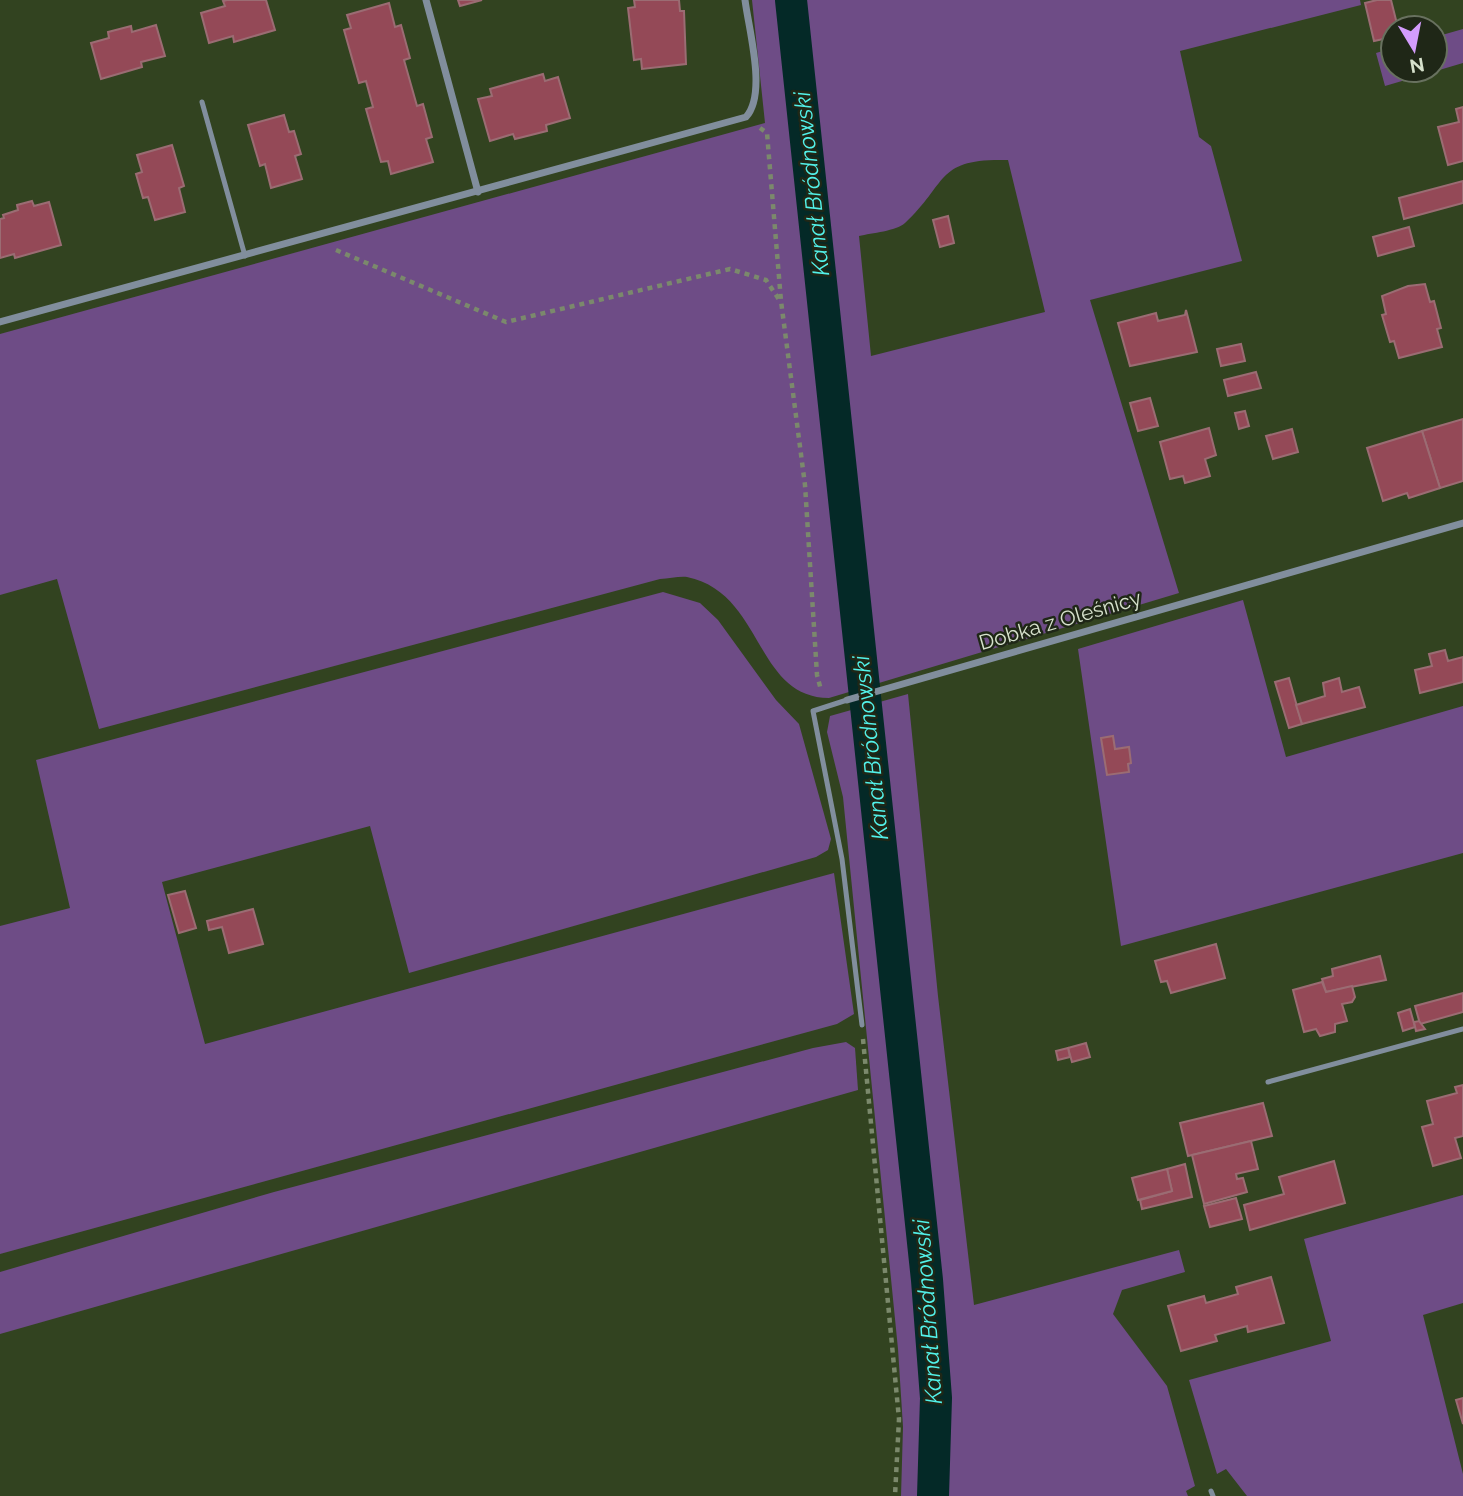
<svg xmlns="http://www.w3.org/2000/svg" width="1463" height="1496" viewBox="0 0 1463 1496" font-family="Raleway,sans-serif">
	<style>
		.green { fill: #6e4c86; fill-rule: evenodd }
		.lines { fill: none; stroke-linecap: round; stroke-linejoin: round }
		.canal { stroke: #042927; stroke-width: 32 }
		.building { fill: #944957; stroke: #9b6c73; stroke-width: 2 }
		.path { stroke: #7b896c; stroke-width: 4.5; stroke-dasharray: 5 5; stroke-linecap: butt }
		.lane { stroke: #818e9d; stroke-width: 5 }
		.street { stroke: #818e9d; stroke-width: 7 }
		.labels { text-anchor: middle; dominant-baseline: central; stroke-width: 5; stroke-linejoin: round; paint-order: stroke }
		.street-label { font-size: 21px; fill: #d6e1cc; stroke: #1f2717 }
		.water-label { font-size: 23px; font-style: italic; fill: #52f2ea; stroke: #1f2717 }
	</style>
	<rect width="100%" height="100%" fill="#324320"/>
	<g class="green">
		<path d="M752,0h608l1,5 -181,46 19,86 12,9 31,115 -152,39 89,293 -350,105c-75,-1 -65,-105 -142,-121 -8,-1 -18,2 -27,2l-561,150 -42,-150 -57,16v-261l765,-211zM1008,160l37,152 -174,44 -12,-120c13,-3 37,-5 46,-13 44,-41 30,-65 103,-63z"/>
		<polygon points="1463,29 1463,63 1385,86 1376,53 1393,48 1393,70 1435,70 1435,37"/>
		<polygon points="663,592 700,603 718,620 776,700 799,724 831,839 828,850 816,857 409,973 370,826 162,882 205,1044 834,873 854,1014 837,1024 0,1254 0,926 70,908 36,760"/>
		<polygon points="1243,600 1286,757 1463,706 1463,853 1121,946 1078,649"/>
		<polygon points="908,694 938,996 974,1305 1179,1250 1185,1272 1122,1290 1113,1314 1167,1386 1195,1486 1186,1491 1188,1496 901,1496 903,1427 898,1349 843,797 827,732 830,716"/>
		<polygon points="846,1042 855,1048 858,1090 0,1334 0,1272 274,1192 813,1048"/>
		<polygon points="1463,1195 1463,1303 1423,1315 1463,1474 1463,1496 1247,1496 1226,1469 1217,1474 1189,1380 1331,1341 1304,1239"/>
	</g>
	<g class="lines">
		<polyline class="canal" points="791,0 927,1280 936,1398 933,1496"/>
	</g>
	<g class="building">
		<polygon points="266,0 275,30 234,42 233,36 209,43 201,13 225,6 223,1 227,0"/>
		<polygon points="458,0 482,0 460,6"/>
		<polygon points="634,0 679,0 680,11 684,11 686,64 642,69 641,59 634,60 628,8 635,7"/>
		<polygon points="1377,0 1391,0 1398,28 1393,28 1393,37 1374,41 1365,3"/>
		<polygon points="389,3 395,27 401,25 410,58 404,60 417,106 423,104 432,137 426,139 433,162 391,174 388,161 381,162 366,109 373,107 366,81 359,83 344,30 351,28 347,15"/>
		<polygon points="156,25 165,56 141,62 142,67 101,79 91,43 109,38 108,32 131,26 132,32"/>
		<polygon points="543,74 545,81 558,77 570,118 546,125 547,131 515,139 513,134 490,141 478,99 492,96 490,89"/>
		<polygon points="1463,107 1463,161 1448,165 1438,127 1459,122 1456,109"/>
		<polygon points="284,115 289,132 294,131 301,154 295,156 302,179 271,188 265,164 260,166 248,125"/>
		<polygon points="172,145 184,186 179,188 185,212 155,220 148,197 143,198 136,174 142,172 137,155"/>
		<polygon points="1463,181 1463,203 1404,219 1399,198"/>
		<polygon points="32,201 34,206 49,202 61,245 15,258 14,254 0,258 0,219 4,218 3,215 18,210 17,205"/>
		<polygon points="948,216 954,243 940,247 933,220"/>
		<polygon points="1409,227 1414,246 1378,256 1373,237"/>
		<polygon points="1425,284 1430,302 1434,301 1441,328 1437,329 1442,347 1399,358 1394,341 1390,342 1382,315 1386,314 1382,296 1408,286"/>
		<polygon points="1186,310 1197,352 1130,366 1118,323 1156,313 1158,321 1185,315"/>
		<polygon points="1241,344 1245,361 1221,366 1217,349"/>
		<polygon points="1256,372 1261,388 1228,396 1224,380"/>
		<polygon points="1150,398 1158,426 1138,431 1130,403"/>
		<polygon points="1245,411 1249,426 1239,429 1235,413"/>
		<polygon points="1463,419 1463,481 1440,488 1422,431"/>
		<polygon points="1209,428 1216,455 1205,459 1210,476 1185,483 1183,476 1170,479 1160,442"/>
		<polygon points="1292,429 1298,452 1273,459 1266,436"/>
		<polygon points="1422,431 1440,488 1409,498 1407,493 1383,501 1367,448"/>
		<polygon points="1445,650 1448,661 1463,657 1463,682 1420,693 1415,670 1432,666 1429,654"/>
		<polygon points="1289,678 1302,724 1289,728 1275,682"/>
		<polygon points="1339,678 1342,692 1359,687 1365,707 1302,724 1296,705 1325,696 1323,683"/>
		<polygon points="1113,736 1115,749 1129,747 1131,763 1128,764 1129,772 1107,775 1101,738"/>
		<polygon points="185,891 196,928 179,933 168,895"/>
		<polygon points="253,909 263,944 229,953 222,927 209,930 207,921"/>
		<polygon points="1216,944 1225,978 1171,993 1167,981 1161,982 1155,961"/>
		<polygon points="1380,956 1386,980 1326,992 1322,979 1333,976 1332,969"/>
		<polygon points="1322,982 1326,992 1352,986 1355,997 1352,1002 1342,1004 1347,1021 1335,1024 1335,1032 1320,1036 1316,1029 1304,1032 1293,990"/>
		<polygon points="1463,993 1463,1012 1420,1024 1415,1006"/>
		<polygon points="1410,1009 1415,1027 1403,1031 1398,1013"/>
		<polygon points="1419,1021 1425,1029 1416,1031 1414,1022"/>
		<polygon points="1086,1043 1090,1057 1072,1062 1068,1048"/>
		<polygon points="1068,1048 1070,1057 1058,1060 1056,1051"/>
		<polygon points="1463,1085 1463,1136 1455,1138 1461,1158 1433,1166 1422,1127 1433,1124 1427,1101 1457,1093 1455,1087"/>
		<polygon points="1263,1103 1272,1136 1188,1156 1180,1123"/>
		<polygon points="1251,1141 1258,1169 1236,1174 1237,1179 1243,1178 1247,1192 1204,1204 1192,1155"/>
		<polygon points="1334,1161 1345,1203 1250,1230 1244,1205 1284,1194 1279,1177"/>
		<polygon points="1185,1164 1192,1197 1142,1209 1140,1200 1172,1191 1167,1169"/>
		<polygon points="1167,1169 1172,1191 1138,1200 1132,1178"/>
		<polygon points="1236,1198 1242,1219 1210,1227 1204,1206"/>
		<polygon points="1271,1277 1284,1323 1248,1332 1247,1326 1215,1335 1217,1341 1181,1351 1168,1306 1204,1296 1206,1303 1238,1294 1236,1287"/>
		<polygon points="1463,1398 1463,1424 1456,1400"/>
	</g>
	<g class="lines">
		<g class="path">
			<polyline points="760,128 767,133 781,301 805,485 817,675 821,690"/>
			<polyline points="336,250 506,322 730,269 766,280 780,301"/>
			<polyline points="863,1039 899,1419 895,1496"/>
		</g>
		<g class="lane">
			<polyline points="202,102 245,256"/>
			<polyline points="847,700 813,711 842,859 862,1025"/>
			<polyline points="1268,1082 1463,1029"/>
			<polyline points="1211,1491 1213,1496"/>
		</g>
		<g class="street">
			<polyline points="426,0 478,192"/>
			<path d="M0,322l746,-205c21,-23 3,-86 -1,-117"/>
			<polyline points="847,700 1463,523"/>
		</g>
	</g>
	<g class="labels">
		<g class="street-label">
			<text transform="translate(1060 620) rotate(-16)">Dobka z Oleśnicy</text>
		</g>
		<g class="water-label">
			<text transform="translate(811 184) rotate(-96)">Kanał Bródnowski</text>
			<text transform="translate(870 748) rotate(-96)">Kanał Bródnowski</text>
			<text transform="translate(927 1312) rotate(-94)">Kanał Bródnowski</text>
		</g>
	</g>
	<g transform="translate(1414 49) rotate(170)"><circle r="33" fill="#1f2717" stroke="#68715f" stroke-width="2"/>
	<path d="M0-5L12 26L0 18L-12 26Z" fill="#d39cfc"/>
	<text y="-10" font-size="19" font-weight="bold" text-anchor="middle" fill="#d6e1cc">N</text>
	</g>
</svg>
